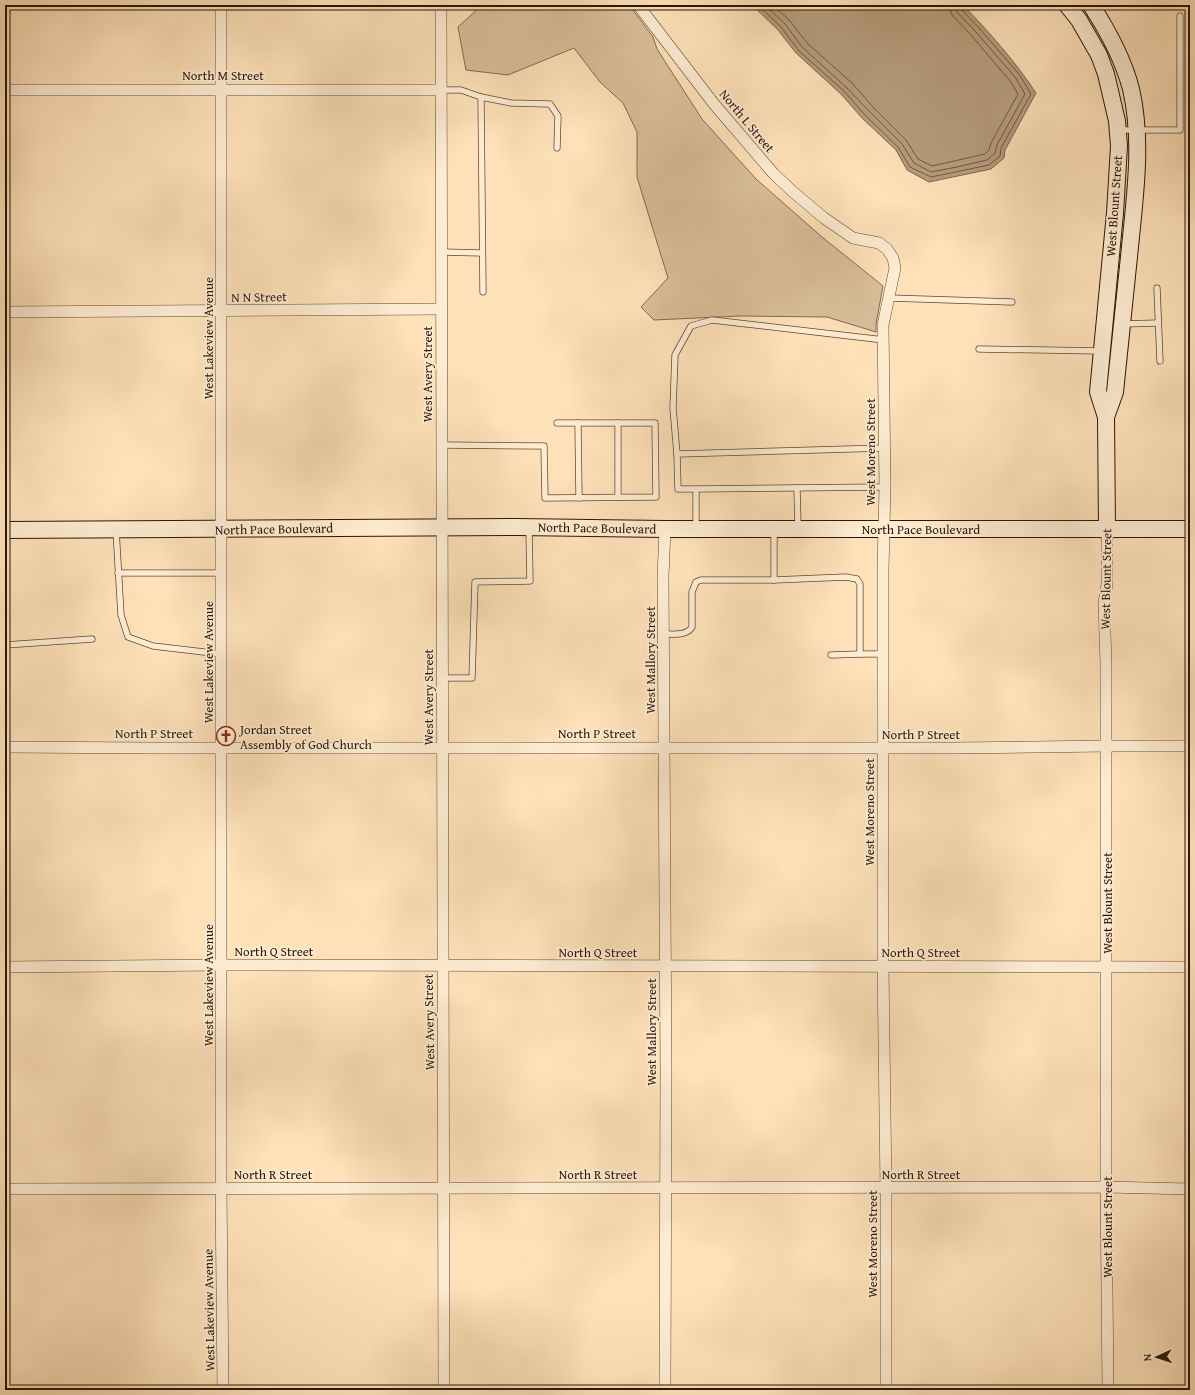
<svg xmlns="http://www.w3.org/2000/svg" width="1195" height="1395" viewBox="0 0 1195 1395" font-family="'Gentium Book Plus',serif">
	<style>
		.green { fill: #dabe9b; stroke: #826a50 }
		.water { fill: #b69c7c; stroke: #7e664d }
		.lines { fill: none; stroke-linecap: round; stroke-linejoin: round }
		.shore { stroke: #705841; stroke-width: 1 }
		.lane-casing { stroke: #604833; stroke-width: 7 }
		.street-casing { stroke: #604833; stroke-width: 12 }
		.secondary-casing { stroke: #2b1506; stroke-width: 18 }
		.lane { stroke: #feecd2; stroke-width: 5.5 }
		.street { stroke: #feecd2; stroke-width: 11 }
		.secondary { stroke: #feecd2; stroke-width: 16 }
		.labels { text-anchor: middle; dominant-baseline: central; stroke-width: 3.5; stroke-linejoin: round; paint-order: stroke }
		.street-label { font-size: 13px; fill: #2b1506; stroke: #feecd2 }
		.poi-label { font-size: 13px; fill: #2b1506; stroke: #feecd2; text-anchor: start }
	</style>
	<rect width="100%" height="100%" fill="#fee1b9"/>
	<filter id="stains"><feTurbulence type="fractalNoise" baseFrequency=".005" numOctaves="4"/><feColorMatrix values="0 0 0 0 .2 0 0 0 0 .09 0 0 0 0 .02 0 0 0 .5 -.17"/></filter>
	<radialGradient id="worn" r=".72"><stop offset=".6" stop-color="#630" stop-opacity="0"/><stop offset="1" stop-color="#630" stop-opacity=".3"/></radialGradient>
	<polygon class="green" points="482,5 629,5 653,37 657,49 702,119 756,179 822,237 883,286 876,324 876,332 827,317 740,316 654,320 641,307 668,278 637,177 637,132 623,103 600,82 574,48 508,75 466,70 458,27"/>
	<path class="water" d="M752,5h211c26,27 52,56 73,88l-31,57 -1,8 -13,11 -62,13 -22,-12 -11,-20 -34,-32 -21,-24 -45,-41 -18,-23z"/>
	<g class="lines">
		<g class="shore">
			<polyline points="758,5 781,27 799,51 844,91 865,115 898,147 910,167 931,177 989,165 1000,156 1001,148 1031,94 1019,74 979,28 961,9 960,5"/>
			<polyline points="765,5 785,24 802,47 847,88 869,111 902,144 914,163 931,172 957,167 987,160 995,153 997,145 1025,94 1015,77 975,31 957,12 955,5"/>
			<polyline points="773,5 790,21 807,43 852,83 873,107 906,140 918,159 932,166 985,154 989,150 991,143 1018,94 1010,81 971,35 952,15 949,5"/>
		</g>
		<g class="lane-casing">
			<g id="lane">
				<polyline points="441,90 461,90 481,97 483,292"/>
				<polyline points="481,97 511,103 550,104 558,116 557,148"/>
				<polyline points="1120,130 1180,130 1180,16"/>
				<polyline points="441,252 482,253"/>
				<polyline points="1157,288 1160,361"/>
				<polyline points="889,298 1012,302"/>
				<polyline points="1122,324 1158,323"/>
				<polyline points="979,349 1101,351"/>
				<polyline points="578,423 579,498"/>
				<polyline points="618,423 618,497"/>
				<polyline points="441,445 544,446 545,498 656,497 655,423 557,423"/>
				<polyline points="677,454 673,408 675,355 691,326 712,320 884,340"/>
				<polyline points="797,488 798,528"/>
				<polyline points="696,489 678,489 677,454 885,448"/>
				<polyline points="696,527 696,489 885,487"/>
				<polyline points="116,530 121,615 128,637 153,646 221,654"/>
				<polyline points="118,573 222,573"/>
				<polyline points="774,580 846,577 857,579 860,584 860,654 883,654"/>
				<path d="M664,634c9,0 23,2 28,-7v-35l4,-10 5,-2h73v-51"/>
				<polyline points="5,645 92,639"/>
				<polyline points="831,655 860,654"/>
				<polyline points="442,678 472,678 475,582 530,581 529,529"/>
			</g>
		</g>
		<g class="street-casing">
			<g id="street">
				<polyline points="221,5 221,1188 223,1390"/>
				<polyline points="441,5 444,1390"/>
				<polyline points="638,5 714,104 773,173 792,191 824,218 853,238 879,243 887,249 893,258 895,268 883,325 885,487 883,570 883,966 886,1188 886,1390"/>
				<polyline points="5,90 441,90"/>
				<polyline points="5,312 441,309"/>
				<polyline points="665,529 663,576 666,1069 665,1390"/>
				<polyline points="1107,529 1107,584 1104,603 1106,664 1106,1187 1108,1390"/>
				<polyline points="5,747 152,748 955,748 1106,746 1190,746"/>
				<polyline points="5,967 222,965 1190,967"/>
				<polyline points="5,1189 1106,1187 1190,1189"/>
			</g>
		</g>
		<g class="secondary-casing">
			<g id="secondary">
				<polyline points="1067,5 1079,20 1099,55 1106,74 1117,121 1119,146 1115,213 1098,392 1106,417 1107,529"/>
				<path d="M1091,5c17,26 32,53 40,84 12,52 4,106 -1,158 -5,48 -10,96 -15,145l-9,25"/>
				<polyline points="5,530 517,527 665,529 1190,529"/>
			</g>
		</g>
		<use href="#lane" class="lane"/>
		<use href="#street" class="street"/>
		<use href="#secondary" class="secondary"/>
	</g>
	<defs>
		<g id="church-ring" transform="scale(1)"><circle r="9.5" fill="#feecd2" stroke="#8f2418" stroke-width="1.5"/><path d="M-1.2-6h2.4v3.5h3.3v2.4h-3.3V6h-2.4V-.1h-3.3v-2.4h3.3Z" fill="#8f2418"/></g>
	</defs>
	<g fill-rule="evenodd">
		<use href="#church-ring" x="226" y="736"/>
	</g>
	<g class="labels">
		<g class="street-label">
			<text x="223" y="75">North M Street</text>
			<text transform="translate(747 121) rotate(50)">North L Street</text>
			<text transform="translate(1114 206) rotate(-86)">West Blount Street</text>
			<text transform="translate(259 297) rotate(-1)">N N Street</text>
			<text transform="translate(208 338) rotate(-90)">West Lakeview Avenue</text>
			<text transform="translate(427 374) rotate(-90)">West Avery Street</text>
			<text transform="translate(870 452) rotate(-90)">West Moreno Street</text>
			<text transform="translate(597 528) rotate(1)">North Pace Boulevard</text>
			<text transform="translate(274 529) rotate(-1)">North Pace Boulevard</text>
			<text x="921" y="529">North Pace Boulevard</text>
			<text transform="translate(1106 579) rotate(-89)">West Blount Street</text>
			<text transform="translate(650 660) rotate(-90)">West Mallory Street</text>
			<text transform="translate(208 662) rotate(-90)">West Lakeview Avenue</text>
			<text transform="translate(428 697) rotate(-90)">West Avery Street</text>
			<text x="154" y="733">North P Street</text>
			<text x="597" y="733">North P Street</text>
			<text x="921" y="734">North P Street</text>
			<text transform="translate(869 812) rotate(-90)">West Moreno Street</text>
			<text transform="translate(1107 903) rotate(-90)">West Blount Street</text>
			<text x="274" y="951">North Q Street</text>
			<text x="598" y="952">North Q Street</text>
			<text x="921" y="952">North Q Street</text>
			<text transform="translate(208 985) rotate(-90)">West Lakeview Avenue</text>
			<text transform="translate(429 1022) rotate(-91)">West Avery Street</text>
			<text transform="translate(651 1032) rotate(-90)">West Mallory Street</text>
			<text x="273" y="1174">North R Street</text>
			<text x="598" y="1174">North R Street</text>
			<text x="921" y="1174">North R Street</text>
			<text transform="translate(1107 1227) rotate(-90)">West Blount Street</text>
			<text transform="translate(872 1244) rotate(-90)">West Moreno Street</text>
			<text transform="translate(209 1310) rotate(-91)">West Lakeview Avenue</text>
		</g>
		<g class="poi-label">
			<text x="240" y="729">Jordan Street<tspan x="240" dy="15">Assembly of God Church</tspan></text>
		</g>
	</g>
	<rect width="1195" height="1395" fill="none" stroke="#fee1b9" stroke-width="20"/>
	<rect x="6" y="6" width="1183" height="1383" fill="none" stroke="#2b1506" stroke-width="2"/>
	<rect x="10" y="10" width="1175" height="1375" fill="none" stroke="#2b1506"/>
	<g transform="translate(1157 1357) rotate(267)" stroke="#feecd2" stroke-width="3" paint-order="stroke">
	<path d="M0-3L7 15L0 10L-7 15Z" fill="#2b1506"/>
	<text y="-6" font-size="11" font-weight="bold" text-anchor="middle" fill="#2b1506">N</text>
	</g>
	<rect width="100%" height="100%" filter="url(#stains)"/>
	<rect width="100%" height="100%" fill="url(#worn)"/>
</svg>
